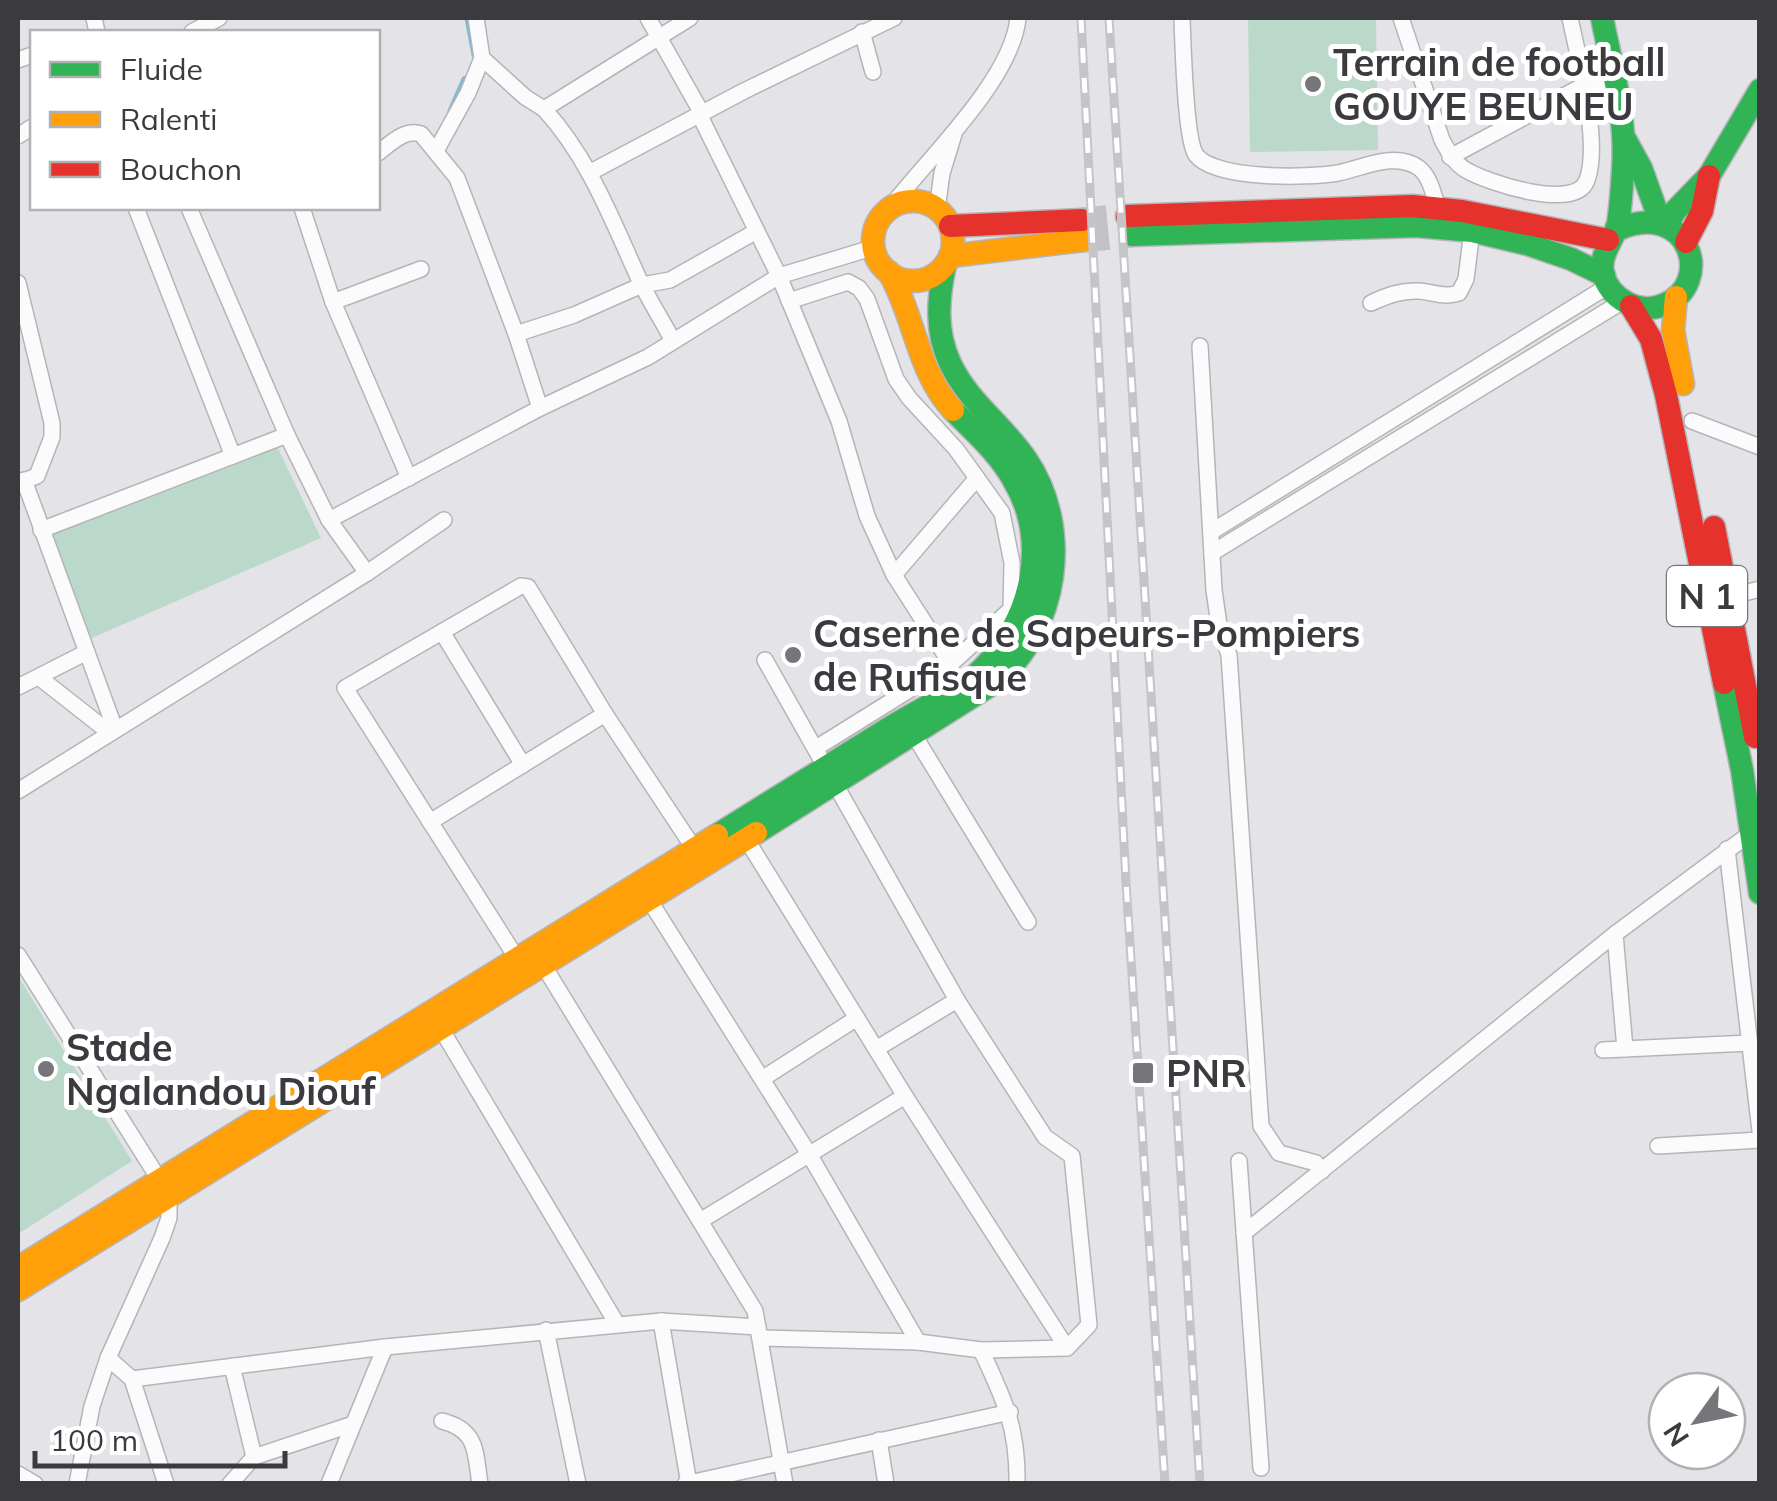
<svg xmlns="http://www.w3.org/2000/svg" width="1777" height="1501" viewBox="0 0 1777 1501" font-family="Mulish,sans-serif">
	<style>
		.green { fill: #bbd9cb }
		.lines { fill: none; stroke-linecap: round; stroke-linejoin: round }
		.stream { stroke: #7fbad1; stroke-width: 5 }
		.primary-tunnel { stroke: #c1c1c6; stroke-width: 25; stroke-dasharray: 25 12; stroke-linecap: butt }
		.street-casing { stroke: #b5b5b9; stroke-width: 18 }
		.fast-casing { stroke: #b5b5b9; stroke-width: 25 }
		.slow-casing { stroke: #b5b5b9; stroke-width: 25 }
		.jam-casing { stroke: #b5b5b9; stroke-width: 25 }
		.street { stroke: #fbfbfc; stroke-width: 15 }
		.fast { stroke: #30b455; stroke-width: 22 }
		.slow { stroke: #ff9f0a; stroke-width: 22 }
		.jam { stroke: #e5322d; stroke-width: 22 }
		.rail-casing { stroke: #c5c5c7; stroke-width: 9 }
		.rail { stroke: #fff; stroke-width: 5; stroke-dasharray: 15; stroke-linecap: butt }
		.poi-dot { fill: #76757a; stroke: #fff; stroke-width: 4 }
		.labels { text-anchor: middle; dominant-baseline: central; stroke-width: 10; stroke-linejoin: round; paint-order: stroke }
		.shield { fill: #fff; stroke: #767579; stroke-width: 2.5 }
		.shield-label { font-size: 35px; font-weight: bold; fill: #3b3a3f }
		.poi-label { font-size: 38px; font-weight: bold; fill: #3b3a3f; stroke: #fff; text-anchor: start }
	</style>
	<rect width="100%" height="100%" fill="#e3e3e8"/>
	<g class="green">
		<polygon points="1248,18 1376,18 1378,150 1250,152"/>
		<polygon points="273,438 321,538 85,641 43,530"/>
		<polygon points="18,976 132,1161 18,1234"/>
	</g>
	<g class="lines">
		<g class="stream">
			<polyline points="467,18 474,55"/>
			<polyline points="450,111 464,79 472,75"/>
		</g>
		<g class="primary-tunnel">
			<polyline points="1082,220 1127,216"/>
			<polyline points="1084,240 1131,235"/>
		</g>
		<g class="street-casing">
			<g id="street">
				<polyline points="94,18 97,32"/>
				<polyline points="648,18 700,110 700,116 779,276 839,421 867,516 894,575 951,664"/>
				<path d="M1182,18c1,24 3,121 14,137 19,25 112,23 142,18 25,-5 57,-22 81,-5 11,8 15,28 19,41"/>
				<path d="M1401,18l41,122c6,11 12,23 24,30 22,13 110,42 121,10 14,-37 -9,-123 -17,-162"/>
				<polyline points="192,32 219,18"/>
				<polyline points="862,32 873,72"/>
				<polyline points="482,58 525,97 544,109 690,18"/>
				<polyline points="18,60 32,55"/>
				<path d="M544,109c45,49 68,111 95,170 10,21 23,41 34,62"/>
				<polyline points="18,136 32,127"/>
				<polyline points="436,151 468,93 482,58 476,18"/>
				<path d="M378,153c12,-9 27,-25 43,-19l36,44 59,156 24,74"/>
				<polyline points="1450,157 1584,85 1613,79"/>
				<polyline points="589,173 744,91 894,18"/>
				<polyline points="136,208 233,456"/>
				<polyline points="189,208 287,435 329,520 367,573"/>
				<polyline points="302,208 333,302 409,478"/>
				<path d="M889,209c38,-50 123,-129 129,-191"/>
				<polyline points="937,209 942,173 954,134"/>
				<polyline points="18,283 52,423 52,437 37,476 18,483"/>
				<polyline points="789,301 848,282 859,288 867,299 896,379 909,398 956,449 1002,513 1012,563 1011,609"/>
				<polyline points="333,302 421,269"/>
				<path d="M1371,303c15,-7 30,-13 48,-12 15,1 25,7 40,2l7,-14 6,-48"/>
				<polyline points="516,334 574,315 642,285 670,280 755,232"/>
				<polyline points="1200,346 1214,590 1219,625 1229,655 1261,1126 1279,1153 1316,1163 1322,1171"/>
				<polyline points="1692,421 1760,447"/>
				<polyline points="24,480 115,729"/>
				<polyline points="329,520 540,408 648,357 779,276 875,247"/>
				<polyline points="41,530 287,435"/>
				<polyline points="1211,532 1608,286"/>
				<polyline points="1212,553 1623,301"/>
				<polyline points="894,575 977,478"/>
				<polyline points="1728,597 1760,589"/>
				<polyline points="442,632 523,765"/>
				<polyline points="40,678 110,733"/>
				<polyline points="18,687 87,652"/>
				<polyline points="914,735 1028,922"/>
				<polyline points="816,748 951,664 1011,609 1021,605"/>
				<polyline points="18,791 367,573 444,520"/>
				<polyline points="430,822 605,714"/>
				<polyline points="745,837 905,1096 1067,1348"/>
				<polyline points="1727,849 1760,1131"/>
				<polyline points="648,898 809,1154 918,1342"/>
				<polyline points="1615,934 1625,1049"/>
				<polyline points="18,955 169,1195 169,1218 162,1238 108,1358 92,1406 77,1484"/>
				<polyline points="516,957 345,688 521,586 528,587 605,714 693,847"/>
				<polyline points="542,963 755,1311 785,1484"/>
				<polyline points="440,1027 617,1324"/>
				<polyline points="876,1049 957,1000"/>
				<polyline points="1603,1050 1749,1043"/>
				<polyline points="762,1079 857,1018"/>
				<polyline points="1658,1146 1760,1140"/>
				<polyline points="1239,1161 1261,1468"/>
				<polyline points="700,1221 905,1096"/>
				<polyline points="1244,1233 1615,934 1751,833"/>
				<polyline points="661,1321 689,1484"/>
				<polyline points="546,1330 578,1484"/>
				<polyline points="760,1338 918,1342 981,1350 1067,1348 1089,1325 1072,1156 1045,1137 957,1000 765,660"/>
				<path d="M981,1350c23,49 37,77 36,134"/>
				<polyline points="108,1358 132,1379 166,1484"/>
				<polyline points="232,1366 254,1457"/>
				<polyline points="132,1379 385,1347 661,1321 758,1327"/>
				<path d="M442,1421c36,9 33,31 38,63"/>
				<polyline points="879,1440 886,1484"/>
				<polyline points="18,1474 35,1484"/>
				<polyline points="230,1484 254,1457 353,1424"/>
				<polyline points="329,1484 385,1347"/>
				<polyline points="685,1484 1010,1412"/>
			</g>
		</g>
		<g class="fast-casing">
			<g id="fast">
				<path d="M1602,18c10,50 25,99 21,151 -1,18 -2,36 -5,54 -4,17 -19,31 -15,50 6,26 36,42 60,32 53,-20 27,-108 -46,-75"/>
				<polyline points="1625,139 1641,168 1660,221"/>
				<polyline points="1668,224 1675,211 1709,176 1760,90"/>
				<polyline points="1131,235 1417,226 1472,231 1527,244 1571,259 1604,275"/>
				<polyline points="1724,683 1742,770 1760,893"/>
				<path d="M756,833l238,-150c65,-53 79,-155 32,-224 -23,-34 -58,-57 -76,-96 -15,-32 -12,-65 -5,-98"/>
				<path d="M717,835c57,-35 113,-70 169,-105 27,-17 77,-41 97,-62 50,-51 67,-127 30,-189 -15,-27 -39,-47 -60,-69"/>
			</g>
		</g>
		<g class="slow-casing">
			<g id="slow">
				<circle cx="913" cy="241" r="40"/>
				<polyline points="950,256 1084,240"/>
				<path d="M889,272c26,45 28,99 64,138"/>
				<polyline points="1676,297 1673,330 1683,384"/>
				<polyline points="18,1268 717,835"/>
				<polyline points="18,1290 756,833"/>
			</g>
		</g>
		<g class="jam-casing">
			<g id="jam">
				<polyline points="1127,216 1412,206 1462,211 1608,240"/>
				<polyline points="950,226 1082,220"/>
				<polyline points="1686,242 1702,211 1709,176"/>
				<polyline points="1631,306 1651,339 1666,395 1724,683"/>
				<polyline points="1714,527 1755,737"/>
			</g>
		</g>
		<use href="#street" class="street"/>
		<use href="#fast" class="fast"/>
		<use href="#slow" class="slow"/>
		<use href="#jam" class="jam"/>
		<g class="rail-casing">
			<g id="rail">
				<polyline points="1081,18 1126,882 1165,1484"/>
				<polyline points="1109,18 1200,1484"/>
			</g>
		</g>
		<use href="#rail" class="rail"/>
	</g>
	<g class="poi-dot">
		<circle cx="1313" cy="84" r="10"/>
		<circle cx="793" cy="655" r="10"/>
		<circle cx="46" cy="1069" r="10"/>
		<rect x="1131" y="1061" width="24" height="24" rx="5"/>
	</g>
	<g class="labels">
		<rect class="shield" x="1667" y="566" width="80" height="60" rx="8"/>
		<g class="shield-label">
			<text x="1707" y="596">N 1</text>
		</g>
		<g class="poi-label">
			<text x="1333" y="62">Terrain de football<tspan x="1333" dy="44">GOUYE BEUNEU</tspan></text>
			<text x="813" y="633">Caserne de Sapeurs-Pompiers<tspan x="813" dy="44">de Rufisque</tspan></text>
			<text x="66" y="1047">Stade<tspan x="66" dy="44">Ngalandou Diouf</tspan></text>
			<text x="1166" y="1073">PNR</text>
		</g>
	</g>
	<rect width="1777" height="1501" fill="none" stroke="#3b3a3f" stroke-width="40"/>
	<rect x="30" y="30" width="350" height="180" fill="#ffffff" stroke="#b1b0b2" stroke-width="2.5"/>
	<rect x="50" y="62" width="50" height="15" fill="#30b455" stroke="#b1b0b2" stroke-width="2.5"/>
	<text x="120" y="80" font-size="30" fill="#3b3a3f">Fluide</text>
	<rect x="50" y="112" width="50" height="15" fill="#ff9f0a" stroke="#b1b0b2" stroke-width="2.5"/>
	<text x="120" y="130" font-size="30" fill="#3b3a3f">Ralenti</text>
	<rect x="50" y="162" width="50" height="15" fill="#e5322d" stroke="#b1b0b2" stroke-width="2.5"/>
	<text x="120" y="180" font-size="30" fill="#3b3a3f">Bouchon</text>
	<g transform="translate(1697 1421) rotate(237)"><circle r="48" fill="#ffffff" stroke="#b1b0b2" stroke-width="2.5"/>
	<path d="M0-8L18 38L0 25L-18 38Z" fill="#76757a"/>
	<text y="-15" font-size="28" font-weight="bold" text-anchor="middle" fill="#3b3a3f">N</text>
	</g>
	<path d="M35 1451v15h250v-15" fill="none" stroke="#3b3a3f" stroke-width="5"/>
	<text x="50" y="1451" font-size="30" fill="#3b3a3f" stroke="#ffffff" stroke-width="8" paint-order="stroke">100 m</text>
</svg>
